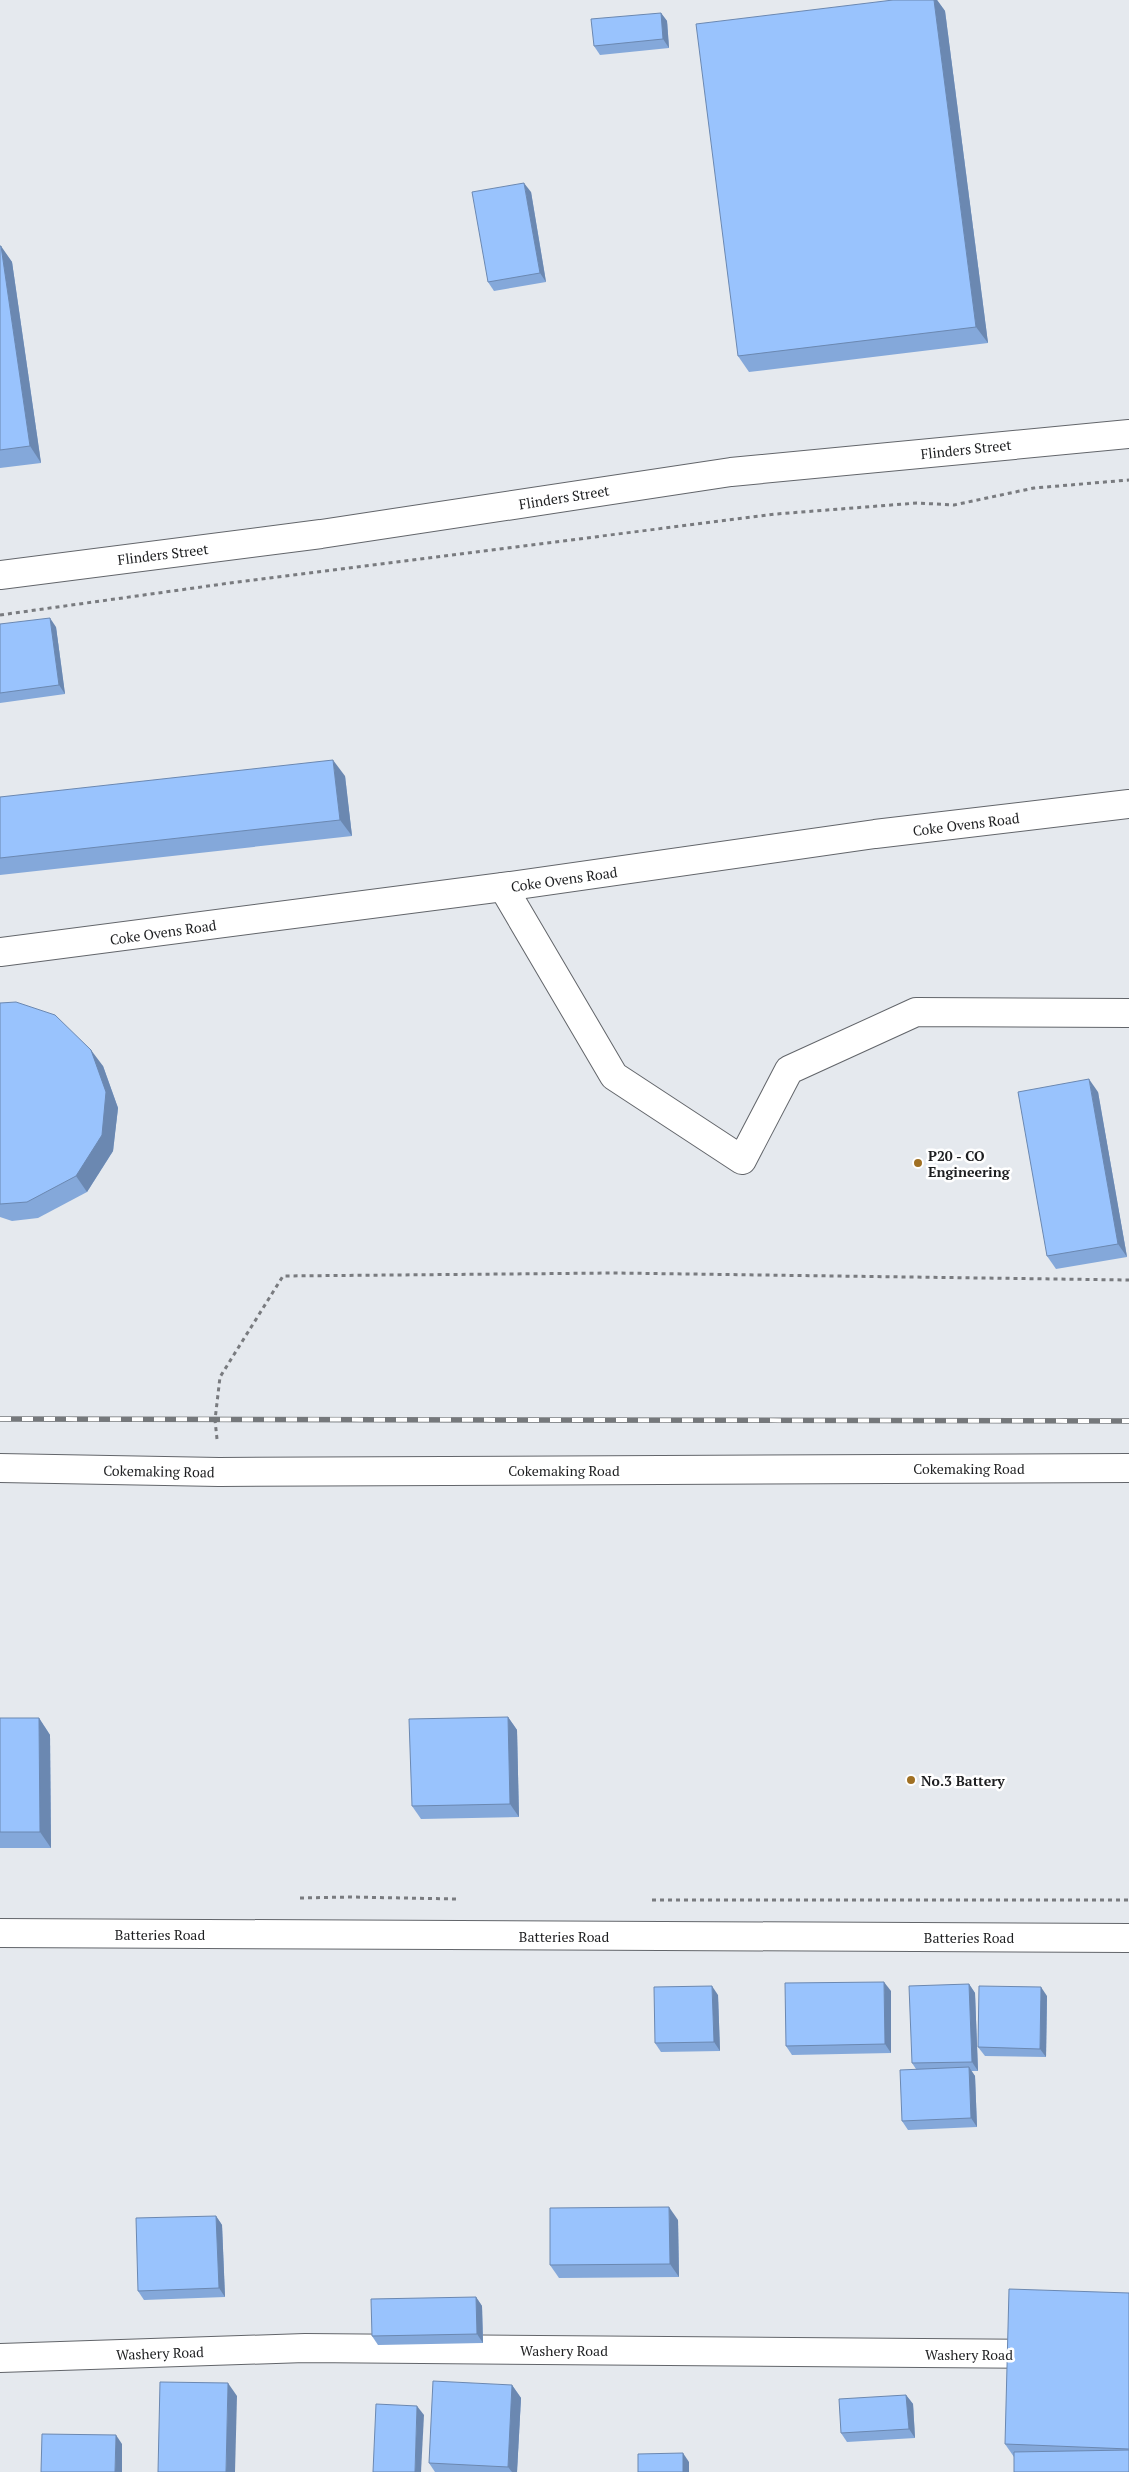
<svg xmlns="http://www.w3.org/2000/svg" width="1129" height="2472" viewBox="0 0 1129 2472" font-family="'PT Serif',serif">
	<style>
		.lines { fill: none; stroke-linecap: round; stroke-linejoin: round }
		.minor-casing { stroke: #62656a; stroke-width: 30 }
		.path { stroke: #797b7f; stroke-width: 3; stroke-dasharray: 4 4; stroke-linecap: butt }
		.minor { stroke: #fff; stroke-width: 28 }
		.rail-casing { stroke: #75787b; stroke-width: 5.5 }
		.rail { stroke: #fff; stroke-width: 4; stroke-dasharray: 11; stroke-linecap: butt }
		.wall { fill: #84a8da }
		.shaded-wall { fill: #6b88b1 }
		.building { fill: #99c3fd; stroke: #6b88b1 }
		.poi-dot { fill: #a07023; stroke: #fff; stroke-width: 2 }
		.labels { text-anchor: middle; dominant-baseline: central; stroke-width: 5; stroke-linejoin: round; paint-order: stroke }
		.street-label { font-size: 14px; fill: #1d1e20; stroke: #fff }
		.poi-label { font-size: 14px; font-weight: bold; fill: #1d1e20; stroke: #fff; text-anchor: start }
	</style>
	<rect width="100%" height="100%" fill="#e5e9ee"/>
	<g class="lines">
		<g class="minor-casing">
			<g id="minor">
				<polyline points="0,575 321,534 731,472 1129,434"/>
				<polyline points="503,887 614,1076 742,1160 789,1070 916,1012 1129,1013"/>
				<polyline points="0,952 503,887 875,834 1129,804"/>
				<polyline points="0,1468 219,1472 1129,1468"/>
				<polyline points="0,1933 1129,1938"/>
				<polyline points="0,2358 305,2348 1046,2354"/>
			</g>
		</g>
		<g class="path">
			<polyline points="0,615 230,583 776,514 917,503 954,505 1034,488 1129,480"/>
			<polyline points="217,1439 215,1420 220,1377 283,1276 615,1273 1129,1280"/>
			<polyline points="300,1898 351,1897 456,1899"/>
			<polyline points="652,1900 1129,1900"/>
		</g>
		<use href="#minor" class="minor"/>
		<g class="rail-casing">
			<polyline id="rail" points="0,1419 1129,1421"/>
		</g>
		<use href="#rail" class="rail"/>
	</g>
	<g class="wall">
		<polygon points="893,0 937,0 945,11 988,343 749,372 738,356"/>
		<polygon points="661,13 667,21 669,48 600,55 594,46"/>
		<polygon points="531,192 546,282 494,291 488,282"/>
		<polygon points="0,246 12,262 41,463 0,468"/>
		<polygon points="0,624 56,627 65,694 0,703"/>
		<polygon points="345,776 352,836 0,875 0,797"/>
		<polygon points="0,1003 103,1066 118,1108 113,1151 87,1192 38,1218 12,1221 0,1217"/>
		<polygon points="1098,1092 1127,1257 1056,1269 1047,1256"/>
		<polygon points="508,1717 517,1730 519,1817 421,1819 412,1806"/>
		<polygon points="0,1718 39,1718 50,1735 51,1848 0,1848"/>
		<polygon points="969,1984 975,1993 978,2071 971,2071 975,2076 977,2127 908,2130 902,2121 916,2069 912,2063"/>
		<polygon points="891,1991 891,2053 792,2055 786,2046"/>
		<polygon points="718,1995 720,2051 661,2052 655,2043"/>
		<polygon points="1047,1996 1046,2057 985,2056 978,2047"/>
		<polygon points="216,2216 222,2225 225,2297 144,2300 138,2291"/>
		<polygon points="678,2220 679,2277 559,2278 550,2265"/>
		<polygon points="1129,2293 1129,2472 1014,2457 1005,2444"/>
		<polygon points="476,2297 482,2306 483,2343 378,2345 372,2336"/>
		<polygon points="512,2385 521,2398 517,2472 435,2472 429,2463"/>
		<polygon points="906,2395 913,2404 915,2438 847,2442 841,2433"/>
	</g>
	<g class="shaded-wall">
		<polygon points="934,0 937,0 945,11 988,343 976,327"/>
		<polygon points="661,13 667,21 669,48 663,39"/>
		<polygon points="524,183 531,192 546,282 540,273"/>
		<polygon points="1,246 12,262 41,463 30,446"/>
		<polygon points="50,618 56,627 65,694 59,685"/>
		<polygon points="333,760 345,776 352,836 340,820"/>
		<polygon points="91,1050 103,1066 118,1108 113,1151 87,1192 76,1176"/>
		<polygon points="1089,1079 1098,1092 1127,1257 1118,1244"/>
		<polygon points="508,1717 517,1730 519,1817 510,1804"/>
		<polygon points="39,1718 50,1735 51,1848 40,1832"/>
		<polygon points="884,1982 891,1991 891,2053 885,2044"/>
		<polygon points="969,1984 975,1993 978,2071 972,2062"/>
		<polygon points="712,1986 718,1995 720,2051 714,2042"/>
		<polygon points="1041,1987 1047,1996 1046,2057 1040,2049"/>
		<polygon points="969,2067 975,2076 977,2127 971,2118"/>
		<polygon points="669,2207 678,2220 679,2277 670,2264"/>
		<polygon points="216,2216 222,2225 225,2297 219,2288"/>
		<polygon points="476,2297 482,2306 483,2343 477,2334"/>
		<polygon points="228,2383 237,2396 235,2472 226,2472"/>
		<polygon points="512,2385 521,2398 517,2472 512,2472 508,2467"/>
		<polygon points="906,2395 913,2404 915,2438 909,2429"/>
		<polygon points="417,2406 424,2415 421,2472 415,2472"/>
		<polygon points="116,2435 122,2444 122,2472 115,2472"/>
		<polygon points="683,2453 689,2462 689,2472 683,2472"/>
	</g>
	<g class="building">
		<polygon points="893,0 934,0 976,327 738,356 696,24"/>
		<polygon points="661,13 663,39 594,46 591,19"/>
		<polygon points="524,183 540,273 488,282 472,192"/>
		<polygon points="0,246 1,246 30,446 0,450"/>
		<polygon points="50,618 59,685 0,693 0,624"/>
		<polygon points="333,760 340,820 0,858 0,797"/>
		<polygon points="16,1002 55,1015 91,1050 106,1092 102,1135 76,1176 27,1202 0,1204 0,1003"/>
		<polygon points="1089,1079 1118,1244 1047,1256 1018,1092"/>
		<polygon points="508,1717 510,1804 412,1806 409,1719"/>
		<polygon points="0,1718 39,1718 40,1832 0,1832"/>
		<polygon points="884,1982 885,2044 786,2046 785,1983"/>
		<polygon points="969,1984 972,2062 912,2063 909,1986"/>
		<polygon points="712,1986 714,2042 655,2043 654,1987"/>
		<polygon points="979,1986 1041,1987 1040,2049 978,2047"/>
		<polygon points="969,2067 971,2118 902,2121 900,2070"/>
		<polygon points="669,2207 670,2264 550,2265 550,2208"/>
		<polygon points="216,2216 219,2288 138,2291 136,2218"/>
		<polygon points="1009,2289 1129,2293 1129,2449 1005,2444"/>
		<polygon points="476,2297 477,2334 372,2336 371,2299"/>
		<polygon points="433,2381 512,2385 508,2467 429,2463"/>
		<polygon points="160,2382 228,2383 226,2472 158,2472"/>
		<polygon points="906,2395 909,2429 841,2433 839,2399"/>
		<polygon points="376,2404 417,2406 415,2472 373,2472"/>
		<polygon points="42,2434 116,2435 115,2472 41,2472"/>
		<polygon points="1129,2450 1129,2472 1014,2472 1014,2452"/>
		<polygon points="683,2453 683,2472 638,2472 638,2454"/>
	</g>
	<g class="poi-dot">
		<circle cx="918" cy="1163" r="5"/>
		<circle cx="911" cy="1780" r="5"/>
	</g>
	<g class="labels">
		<g class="street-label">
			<text transform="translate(966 449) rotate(-6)">Flinders Street</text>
			<text transform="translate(564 497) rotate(-9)">Flinders Street</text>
			<text transform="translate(163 554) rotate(-7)">Flinders Street</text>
			<text transform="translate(966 824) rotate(-7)">Coke Ovens Road</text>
			<text transform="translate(564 879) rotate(-8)">Coke Ovens Road</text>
			<text transform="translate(163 932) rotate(-8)">Coke Ovens Road</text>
			<text x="969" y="1468">Cokemaking Road</text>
			<text x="564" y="1470">Cokemaking Road</text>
			<text transform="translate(159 1471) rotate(1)">Cokemaking Road</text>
			<text x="160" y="1934">Batteries Road</text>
			<text x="564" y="1936">Batteries Road</text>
			<text x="969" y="1937">Batteries Road</text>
			<text x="564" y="2350">Washery Road</text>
			<text transform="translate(160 2353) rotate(-2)">Washery Road</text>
			<text x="969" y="2354">Washery Road</text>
		</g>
		<g class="poi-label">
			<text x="928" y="1155">P20 - CO<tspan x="928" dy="16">Engineering</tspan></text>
			<text x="921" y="1780">No.3 Battery</text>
		</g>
	</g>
</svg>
